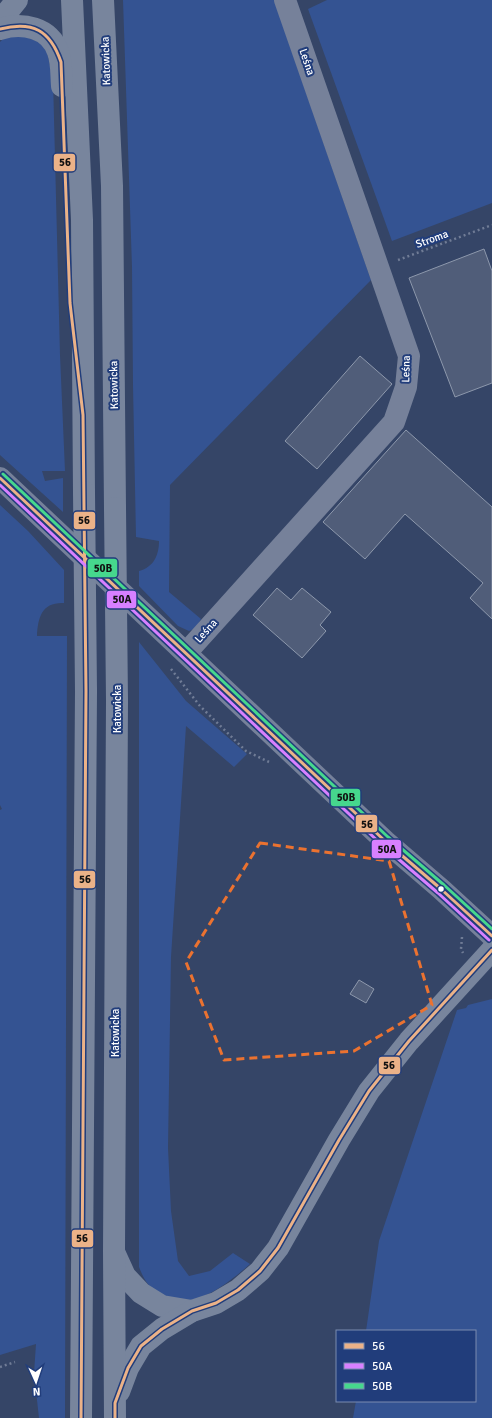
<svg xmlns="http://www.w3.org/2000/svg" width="492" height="1418" viewBox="0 0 492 1418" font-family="Signika,sans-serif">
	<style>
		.green { fill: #345392 }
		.building { fill: #505d79; stroke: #8d98ac }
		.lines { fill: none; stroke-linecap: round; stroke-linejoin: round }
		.path { stroke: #707c96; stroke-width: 2.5; stroke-dasharray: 2 3; stroke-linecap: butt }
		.secondary { stroke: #76819a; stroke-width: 22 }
		.primary { stroke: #78859d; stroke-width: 22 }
		.primary-bridge { stroke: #78859d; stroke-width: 22 }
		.bus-1-casing { stroke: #213d7b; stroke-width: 6 }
		.bus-2-casing { stroke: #213d7b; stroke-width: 6 }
		.bus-3-casing { stroke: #213d7b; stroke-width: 6 }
		.bus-1 { stroke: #ebb288; stroke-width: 3 }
		.bus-2 { stroke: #d880ff; stroke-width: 3 }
		.bus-3 { stroke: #46d78d; stroke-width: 3 }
		.marked { fill: none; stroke: #eb7230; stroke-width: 3; stroke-dasharray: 8 5; stroke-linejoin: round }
		.bus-dot { fill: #fff; stroke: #213d7b; stroke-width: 1.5 }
		.labels { text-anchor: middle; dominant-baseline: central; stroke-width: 4; stroke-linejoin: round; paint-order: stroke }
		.street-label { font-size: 11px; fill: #fff; stroke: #213d7b }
		.line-badge { stroke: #213d7b; stroke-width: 1.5 }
		.pale-badge-label { font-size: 11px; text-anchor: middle; font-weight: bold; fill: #111 }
	</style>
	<rect width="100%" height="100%" fill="#354567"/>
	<g class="green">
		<path d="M123,0h151l97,280 -201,205 -1,107 32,27 -5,9 -7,3 -11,-5 -39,-40v-15c15,-4 20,-16 20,-30l-23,-4 -3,-152 -1,-118z"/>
		<polygon points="327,0 492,0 492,203 392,241 308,9"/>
		<polygon points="19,34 41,43 47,52 53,79 60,355 65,471 42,471 45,481 63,478 63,512 0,455 0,42 3,39"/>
		<path d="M0,505l28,26 36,39v33c-22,-1 -26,14 -27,33h30l-2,782h-26l-5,-45 2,-29 -36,11v-545l2,-1 -2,-4z"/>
		<path d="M139,642l47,59 61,53 -13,13 -48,-41 -15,231 -3,191 3,63 7,50 11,15 21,-5 23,-18 17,11c-22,19 -58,50 -89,31 -12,-7 -17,-15 -22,-28z"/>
		<polygon points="492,999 492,1418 353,1418 356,1401 475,1401 475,1331 366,1331 379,1241 457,1010 466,1008 468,1005"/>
	</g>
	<g class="building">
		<polygon points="484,249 492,271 492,383 455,397 409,278"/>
		<polygon points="360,356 392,384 317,469 285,441"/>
		<polygon points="406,430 492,507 492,619 470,598 483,583 405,514 365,559 323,522"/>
		<polygon points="277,588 291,600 302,588 331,612 320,625 326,631 302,658 253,615"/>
		<polygon points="359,980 374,989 366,1003 350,994"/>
	</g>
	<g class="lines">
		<g class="path">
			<polyline points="398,260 492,225"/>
			<polyline points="171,669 200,706 246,751 269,762"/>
			<polyline points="462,937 461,949 463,953"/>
			<polyline points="0,1367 15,1362"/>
		</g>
		<g class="secondary">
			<polyline points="0,478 385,841 441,889 492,936"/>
			<polyline points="186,653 394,422 406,387 409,356 285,0"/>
		</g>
		<g class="primary">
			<polyline points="72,0 82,220 84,492"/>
			<polyline points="103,0 112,186 115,508"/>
			<polyline points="0,21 17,0"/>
			<path d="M0,29c22,-7 50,-2 58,23 4,11 3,22 4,34"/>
			<polyline points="115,1254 125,1276 141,1293 162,1306 192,1311"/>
			<polyline points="119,1392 128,1368 141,1346 162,1329 192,1311 216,1303 238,1290 260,1271 278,1248 339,1140 369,1091 409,1041 492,950"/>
			<polyline points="81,1418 86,691"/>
			<polyline points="115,1418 114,1251 117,701"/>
		</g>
		<g class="primary-bridge">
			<polyline points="84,492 86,691"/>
			<polyline points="115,508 117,701"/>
		</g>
		<g class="bus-1-casing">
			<g id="bus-1">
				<path d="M0,29c33,-8 50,1 61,33l9,241 13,112 3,276 -5,727"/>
				<polyline points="0,478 385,841 441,889 492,936"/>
				<polyline points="115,1418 115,1403 128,1368 141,1346 162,1329 192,1311 216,1303 238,1290 260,1271 278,1248 339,1140 369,1091 409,1041 492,950"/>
			</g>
		</g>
		<g class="bus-2-casing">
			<polyline id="bus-2" points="0,485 382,845 438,893 489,940"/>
		</g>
		<g class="bus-3-casing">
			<polyline id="bus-3" points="3,474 388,837 444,885 492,929"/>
		</g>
		<use href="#bus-1" class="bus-1"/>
		<use href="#bus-2" class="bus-2"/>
		<use href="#bus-3" class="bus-3"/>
	</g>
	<path class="marked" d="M260,843l129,18 43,144 -78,46 -130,9 -38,-98z"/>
	<circle class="bus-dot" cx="441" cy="889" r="3.5"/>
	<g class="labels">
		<g class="street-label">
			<text transform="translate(106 61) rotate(-92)">Katowicka</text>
			<text transform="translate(307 62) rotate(71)">Leśna</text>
			<text transform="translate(432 239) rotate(-20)">Stroma</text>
			<text transform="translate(406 369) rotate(-89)">Leśna</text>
			<text transform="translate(114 385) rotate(-91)">Katowicka</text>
			<text transform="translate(206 631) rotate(-48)">Leśna</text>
			<text transform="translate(117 709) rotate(-90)">Katowicka</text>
			<text transform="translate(115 1033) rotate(-90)">Katowicka</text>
		</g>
	</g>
	<g class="line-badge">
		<rect x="53" y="153" width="23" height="19" rx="4" fill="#ebb288"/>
		<rect x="73" y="511" width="23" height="19" rx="4" fill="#ebb288"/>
		<rect x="87" y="558" width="31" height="20" rx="4" fill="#46d78d"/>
		<rect x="106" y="590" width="31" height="19" rx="4" fill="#d880ff"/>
		<rect x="330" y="788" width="31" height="19" rx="4" fill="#46d78d"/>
		<rect x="355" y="814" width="23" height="19" rx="4" fill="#ebb288"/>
		<rect x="371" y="839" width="31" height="20" rx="4" fill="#d880ff"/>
		<rect x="73" y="870" width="23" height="19" rx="4" fill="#ebb288"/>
		<rect x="378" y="1056" width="23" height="19" rx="4" fill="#ebb288"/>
		<rect x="71" y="1229" width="23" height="19" rx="4" fill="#ebb288"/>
	</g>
	<g class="pale-badge-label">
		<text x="65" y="166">56</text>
		<text x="84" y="524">56</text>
		<text x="103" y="572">50B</text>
		<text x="122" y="603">50A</text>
		<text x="346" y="801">50B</text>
		<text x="367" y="828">56</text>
		<text x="387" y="853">50A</text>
		<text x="85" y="883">56</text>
		<text x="389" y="1069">56</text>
		<text x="82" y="1242">56</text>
	</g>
	<rect x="336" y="1330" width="140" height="72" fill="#213d7b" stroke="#7a8bb0"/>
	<rect x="344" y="1343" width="20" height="6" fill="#ebb288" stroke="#7a8bb0"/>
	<text x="372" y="1350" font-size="12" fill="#ffffff">56</text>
	<rect x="344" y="1363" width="20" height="6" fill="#d880ff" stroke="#7a8bb0"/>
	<text x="372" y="1370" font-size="12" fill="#ffffff">50A</text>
	<rect x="344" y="1383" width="20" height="6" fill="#46d78d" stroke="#7a8bb0"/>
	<text x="372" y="1390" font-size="12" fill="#ffffff">50B</text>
	<g transform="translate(36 1382) rotate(177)" stroke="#213d7b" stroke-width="3" paint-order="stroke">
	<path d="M0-3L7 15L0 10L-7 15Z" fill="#ffffff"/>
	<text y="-6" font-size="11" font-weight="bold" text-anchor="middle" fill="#ffffff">N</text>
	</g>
</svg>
